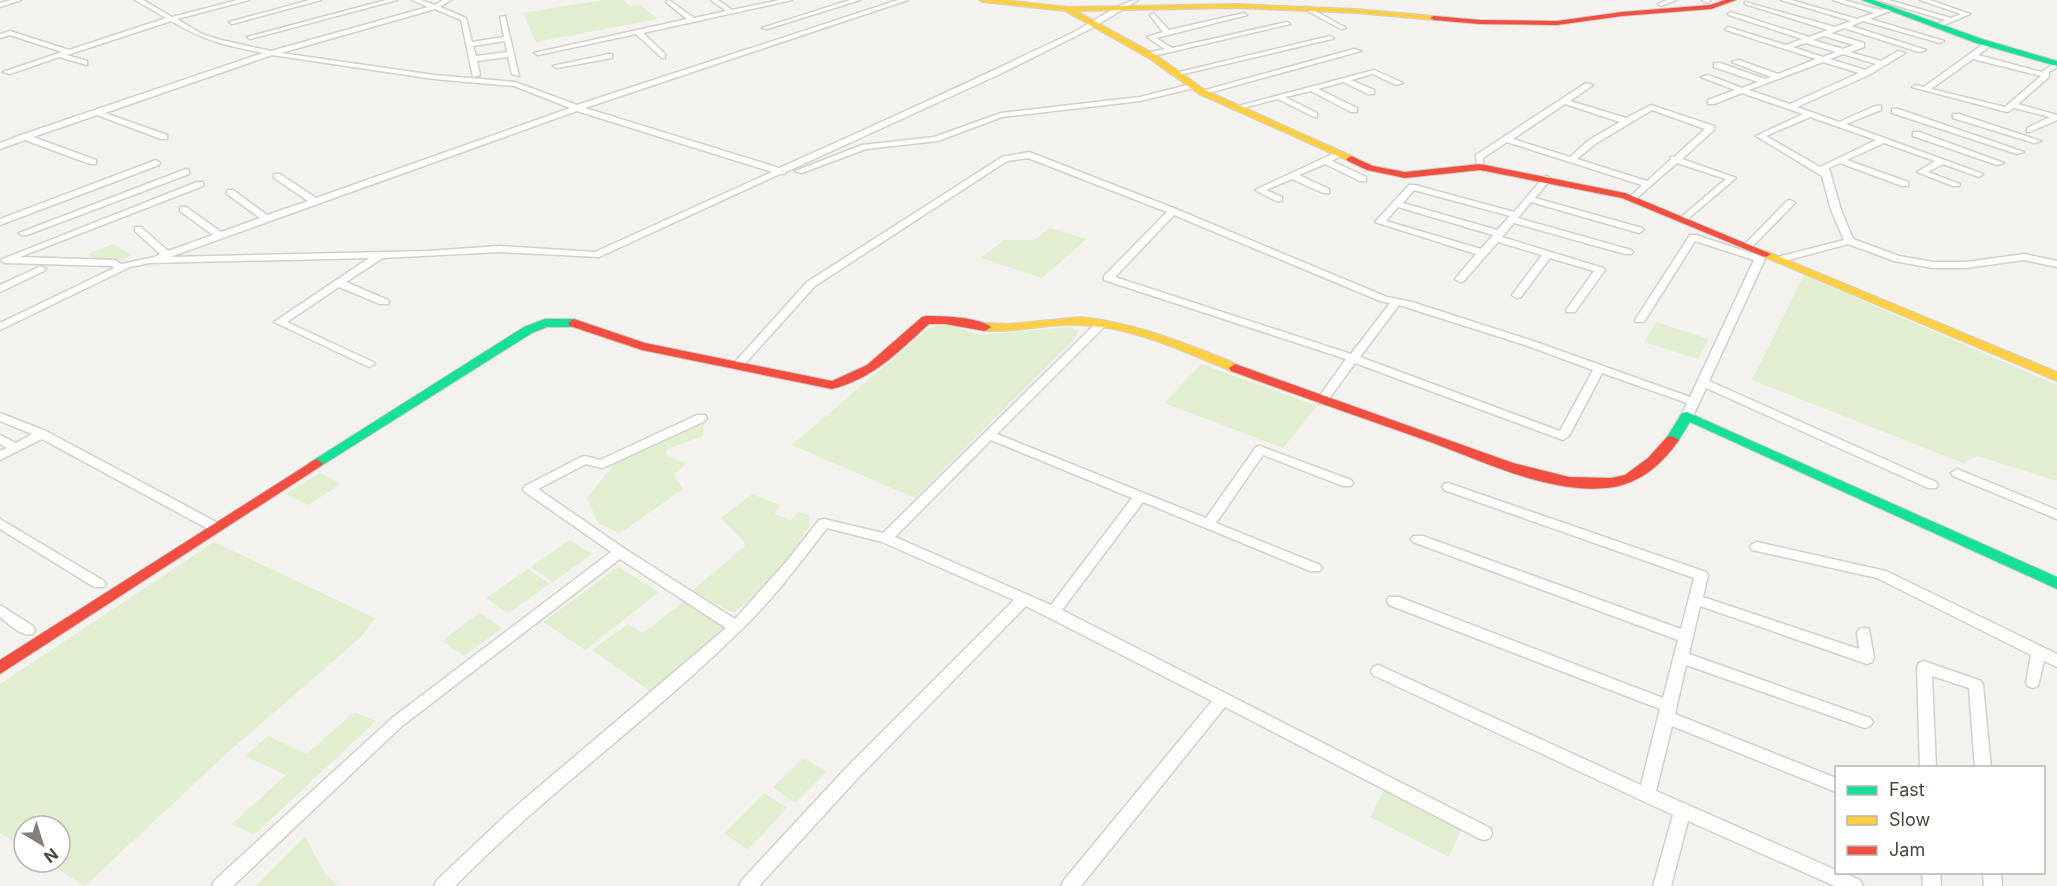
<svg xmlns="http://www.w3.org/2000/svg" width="2057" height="886" viewBox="0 0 2057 886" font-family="Inter,sans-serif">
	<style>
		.green { fill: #e1eecf }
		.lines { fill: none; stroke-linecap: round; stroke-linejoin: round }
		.street-casing { stroke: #d2d0cb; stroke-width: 3 }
		.fast-casing { stroke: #d3cfc5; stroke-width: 2 }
		.slow-casing { stroke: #d3cfc5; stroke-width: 2 }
		.jam-casing { stroke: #d3cfc5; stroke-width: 2 }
		.street { fill: #fdfdfc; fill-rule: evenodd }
		.fast { fill: #16e098; fill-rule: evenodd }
		.slow { fill: #ffcf43; fill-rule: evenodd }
		.jam { fill: #f24e42; fill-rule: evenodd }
	</style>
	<rect width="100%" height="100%" fill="#f4f2ee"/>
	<g class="green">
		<polygon points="603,0 623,0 630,6 640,5 658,19 536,42 523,13"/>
		<polygon points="1050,228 1087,239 1042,278 981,258 1004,240 1034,240"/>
		<path d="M113,244l19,11c-13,8 -33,9 -44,-1z"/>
		<polygon points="1804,275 2057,385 2057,481 1977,456 1963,463 1752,380"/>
		<polygon points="1656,322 1709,339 1698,359 1644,342"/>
		<polygon points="944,323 980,335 1070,327 1078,331 1075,338 915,498 792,445 929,328"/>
		<polygon points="1201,364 1317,406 1283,448 1164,403"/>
		<polygon points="704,420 703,436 667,449 666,455 686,463 674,475 683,489 620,533 598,523 587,498 614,464 644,445 676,435"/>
		<polygon points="320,473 341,484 308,505 286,494"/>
		<path d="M752,494l28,11 -6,9 16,6 9,-8 9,3 2,9c-25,41 -38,60 -77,89l-41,-22 53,-45 -1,-5 -23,-23z"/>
		<polygon points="570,540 592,554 553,582 531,567"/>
		<polygon points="214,542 375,618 360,638 229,751 85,886 46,862 60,862 60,826 24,826 24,848 0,833 0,684"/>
		<polygon points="618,567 659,592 585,650 543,622"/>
		<polygon points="528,569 550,584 508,613 486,598"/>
		<polygon points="686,600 729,627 650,691 592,650 628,624 643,633"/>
		<polygon points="479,613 502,628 464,656 442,641"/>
		<polygon points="354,712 376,721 254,835 232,824 286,775 245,756 268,736 307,754"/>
		<polygon points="804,758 826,772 795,803 773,787"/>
		<polygon points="1384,789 1462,828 1449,857 1370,817"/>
		<polygon points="764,793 787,808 748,850 724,833"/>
		<polygon points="305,836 325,874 339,886 255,886"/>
	</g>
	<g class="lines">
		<g class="street-casing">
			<g id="street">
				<polygon points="11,0 21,0 0,7 0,3"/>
				<path d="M135,0h8l29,17 66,-17h11l-72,19 25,15 19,6 50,11 157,-44 -16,-7h9l14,5 8,-5h8l-11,7 26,11 6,24 32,-5 -4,-20 5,-1 14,60 -7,-2 -4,-17 -31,4 3,14 -7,2 -12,-57 -26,-11 -154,44 153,22 81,7 62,23 321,-105h10l-323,108 194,60c99,-44 197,-89 295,-136 16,-8 49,-32 64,-32l-42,26 -96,48 -214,98 -1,2h-5l-181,83 -99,-5 -117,6 -37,24 42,18 1,2 -1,2h-8l-41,-17 -52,35 86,40 2,2 -6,3 -95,-45 95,-64 -219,5 -20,4 -130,63v-7l114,-55 -2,-2 -107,-3 -5,-3 197,-78h6v4l-183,71 95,3 6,4 34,-7 5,-3 -25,-23v-4h6l27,24 45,-16 -33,-24v-4h6l35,25 39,-14 -33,-24v-4h6l34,25 41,-14 -34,-23v-4h6l36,24 254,-90 -56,-22 -80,-7 -162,-24 -167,58 62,22v4h-6l-64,-24 -64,22 63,23v4h-6l-65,-24 -25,9v-6l21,-8 242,-82c-38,-8 -58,-12 -92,-32l-104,34 20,6v4l-28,-8 -49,17 -7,-2 59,-20 -52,-17 -10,3v-4l10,-3 59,19 97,-32zM505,41l2,11 -31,4 -3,-10zM577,111l195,61 -177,80 -95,-6 -72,5 -258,6z"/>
				<polygon points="310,0 321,0 232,24 229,22"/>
				<polygon points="386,0 397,0 250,39 247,37"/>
				<polygon points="711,0 718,0 732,10 780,0 792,0 643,33 665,54 665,58 662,58 636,34 538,55 534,53 687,19 667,3 666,2 669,0 694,18 726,11"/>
				<polygon points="850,0 860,0 767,29 762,28"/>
				<polygon points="1667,0 1676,0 1661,6 1658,4"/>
				<polygon points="1702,0 1710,0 1710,1 1707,3"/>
				<path d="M1781,0h10l66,19 17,-6 -41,-13h10l38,10 11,-2v2l-22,9 74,22 -4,2 -77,-22 -12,5 75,24 -7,2 -75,-24 -13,5 33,10v4l-14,5 31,9 17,-10 7,2 -36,22 -72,32 42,15 36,-16h6v4l-35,14 137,50 -4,3 -36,-13 -15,8 32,12 -1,2h-6l-36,-14 18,-11 -51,-18 -37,17 61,22v4h-6l-62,-23 -11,5 12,42 12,29 46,17 34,6h33l58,-8 33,7v6l-33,-7 -58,8h-33l-39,-7 -46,-17 -67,18 -3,-1v-4l66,-17 -13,-30 -9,-34 -66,-40 47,-22 -61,-21 -28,11h-6v-4l27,-10 -34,-13 7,-2 34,13 16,-6 -44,-15v-4h6l45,16 6,-2 -39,-15 7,-2 39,14 38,-15 -90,-29 -1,-1 3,-2 58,18 16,-6 -73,-24 -1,-1 3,-2 78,25 19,-7 -83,-26v-2l90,25 16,-6zM1824,36l30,9 -11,4 -30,-9zM1806,43l30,9 -13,5 -30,-10zM1843,54l33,10 -11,6 -35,-11zM1823,62l36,11 -69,31 -41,-14zM1810,117l66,23 -56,27 -54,-31z"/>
				<polygon points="1878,0 1888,0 1951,18 1961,14 1920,0 1930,0 1970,14 1937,28 1934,26 1935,25 1945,20"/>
				<polygon points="1304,7 1308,7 1346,28 1341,29 1304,9"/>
				<polygon points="1153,13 1169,30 1244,13 1247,15 1156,38 1172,48 1287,22 1290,24 1149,57 1145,55 1146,53 1165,49 1147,37 1163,32 1150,15"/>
				<polygon points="1330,36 1334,38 1332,39 1175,76 1171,74"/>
				<path d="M1986,42l7,2 -15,11 63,17 16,-10v5l-8,5v5l-31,27 39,11v5l-27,12h-3v-4l23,-11 -36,-9 -7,4 -95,-25 4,-2 8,2zM1973,59l68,17 -36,31 -74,-18z"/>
				<polygon points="1354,49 1361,51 1205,94 1198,92"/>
				<polygon points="609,54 612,54 612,58 557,68 553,66"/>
				<polygon points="1374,70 1403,83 1396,85 1373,74 1351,80 1374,90 1374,94 1368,94 1343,82 1318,89 1357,108 1357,112 1351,112 1311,91 1285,97 1317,113 1317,117 1314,117 1278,99 1235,110 1231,108"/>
				<path d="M1586,83l7,2 -23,16 56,17 25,-13 63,21v4l-32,29 54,19 -53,45 -5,-3 2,-2 46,-39 -49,-16 -45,39 -4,-3 14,-14 -135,-43 -24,16v11h-6l-1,-14zM1565,104l55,18 -31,18 -19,17 -57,-18zM1652,110l53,19 -31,28h-3l-1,3 -23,21 -70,-22 18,-15z"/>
				<polygon points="1191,84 1194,84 1194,88 1140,101 1002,117 938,141 866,149 802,173 795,171 862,145 934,137 1001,113 1140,97"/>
				<polygon points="1892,109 1898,109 2024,152 2017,154 1892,113"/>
				<polygon points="1953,114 1959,114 2041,141 2034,143 1953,118"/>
				<polygon points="1913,132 1919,132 2004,163 1997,165 1913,136"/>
				<path d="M1029,152l147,57 211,88 25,5 121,39 157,56 64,-137 -59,-19 -51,81h-8l-1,-2 55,-85h6l67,22 2,2 -56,122 227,101 2,3 -2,3h-8l-222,-100 -13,28 -6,4 -6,-4 6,-13 -85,-30 -33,63 -6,4 -208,-77 -29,40h-8l-2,-2 30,-42 -242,-79v-4l63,-64 -139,-54 -21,3 -192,125 -73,81h-8l-2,-2 2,-2 73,-81 195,-125zM1174,215l206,86 10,2 -39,51 -236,-77zM1399,305l126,40 68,25 -33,61 -200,-74z"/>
				<polygon points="1337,152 1344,154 1332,161 1366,177 1366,181 1360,181 1325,164 1299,175 1329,189 1329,193 1323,193 1292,179 1266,190 1282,197 1282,201 1276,201 1255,190"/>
				<polygon points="156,160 160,163 159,165 0,225 0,219"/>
				<polygon points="186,169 189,170 189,174 27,235 21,235 19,233"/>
				<path d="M1547,176l4,3 -16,19 107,30 2,2 -5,3 -108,-31 -13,16 113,32 2,2 -2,2h-6l-111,-31 -12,14 101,31 2,2 -30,42h-8l-1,-2 28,-39 -44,-13 -29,39 -4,1 -5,-3 30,-40 -44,-13 -34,39 -4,1 -5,-3 21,-25 -101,-32 34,-37h6l99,27 30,-35zM1414,190l96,26 -13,14 -94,-27zM1398,207l95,28 -12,14 -95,-28z"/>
				<polygon points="1790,200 1795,203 1793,205 1751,248 1745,248 1745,244 1787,201"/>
				<polygon points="41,266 46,269 44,271 0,292 0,285"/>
				<path d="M1101,321l5,3 -1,2 -108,108 209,84 50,-71 4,-1 91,34 2,3 -2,3h-8l-80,-31 -47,68 104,42 2,3 -2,3h-10l-167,-69 -81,108 428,218 2,5 -2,5 -6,2 -6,-2 -253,-131 -144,179h-20l3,-6 148,-179 -186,-95 -168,172 -99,108h-20l3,-6 104,-112 168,-168 -132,-58 -55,-14c-28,36 -55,73 -88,104 -91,89 -195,163 -284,254h-21l3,-6 71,-67 218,-185 -106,-69 -218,167 -169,160h-21l3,-6 177,-162 219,-166 -86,-60 -2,-3 2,-3 56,-29 4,-1 15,4 97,-45h8l2,3 -2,3 -100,46 -4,1 -15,-4 -48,25 87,60 110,70 51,-57 33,-42 5,-1 59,14 214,-211zM991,440l141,58 -81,107 -156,-68z"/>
				<polygon points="0,413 46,431 220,524 222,527 220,530 210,530 42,439 0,460 0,451 7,448 0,444 0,435 16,443 32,434 0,421"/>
				<polygon points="1957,469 2057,510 2057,519 1953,476 1951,473"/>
				<polygon points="1448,483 1706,572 1708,575 1703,597 1859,649 1857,633 1859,629 1864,628 1869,629 1874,658 1872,662 1867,664 1700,606 1689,654 1870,718 1873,722 1870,726 1865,728 1686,665 1675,714 1836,778 1836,792 1672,726 1656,791 1836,870 1836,872 1842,872 1860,880 1863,886 1835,886 1688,821 1671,886 1653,886 1673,815 1373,675 1371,671 1373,667 1378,665 1383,667 1641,785 1660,709 1389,605 1387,601 1389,597 1399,597 1663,698 1678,640 1413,542 1411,539 1413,536 1423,536 1681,629 1694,578 1444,490 1442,487 1444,484"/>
				<polygon points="0,519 104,581 106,584 104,587 94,587 0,529"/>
				<polygon points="1757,542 1886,571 2057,654 2057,667 2044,661 2038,686 2033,688 2028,686 2026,682 2031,655 1877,578 1752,550 1750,547 1752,544"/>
				<path d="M0,605l33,21 2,4 -2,4c-12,3 -24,-10 -33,-17z"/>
				<polygon points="1924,661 1981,681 1983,685 1991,768 1975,768 1969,688 1932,676 1936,768 1920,768 1917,667 1919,663"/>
				<polygon points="1922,872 1940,872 1941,886 1923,886"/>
				<polygon points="1983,872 2001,872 2002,886 1984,886"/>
			</g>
		</g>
		<g class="fast-casing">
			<g id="fast">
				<polygon points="1862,0 1873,0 1982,39 2057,61 2057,66 1976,43"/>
				<polygon points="545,319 574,319 580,323 574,327 547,327 532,333 321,466 316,467 309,463 524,327"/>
				<polygon points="1687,412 2057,577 2057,589 1690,422 1677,443 1667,443 1665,440 1682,413"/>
			</g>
		</g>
		<g class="slow-casing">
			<g id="slow">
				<polygon points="979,0 1004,0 1068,7 1236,4 1356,9 1434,16 1438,18 1434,20 1356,13 1236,8 1076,11 1156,55 1205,90 1354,157 1356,159 1351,162 1199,94 1150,59 1065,11 983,2"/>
				<polygon points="1766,251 2057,372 2057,381 1762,256 1761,254"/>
				<path d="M1081,317c46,5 88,20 131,37 9,4 22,7 29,14l-6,4 -4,-1c-49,-20 -98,-44 -151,-46 -28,-2 -55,6 -83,6h-12l-6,-4 6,-4 24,1z"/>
			</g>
		</g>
		<g class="jam-casing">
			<g id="jam">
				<polygon points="1725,0 1736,0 1711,9 1622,16 1557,25 1480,24 1434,20 1430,18 1434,16 1480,20 1557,21 1622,12 1710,5"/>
				<polygon points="1351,156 1373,166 1405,172 1480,164 1625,193 1771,254 1766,257 1762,256 1622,198 1480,170 1405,178 1367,170 1348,161 1346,159"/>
				<path d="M926,316c16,0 53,1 65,11l-6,4 -40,-7h-16c-30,27 -56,55 -97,65l-190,-39 -72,-24 -2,-3 6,-4 71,24 187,38 35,-16 55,-48z"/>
				<path d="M1235,364l278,99 56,14 42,1 14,-3 23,-17 19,-21 5,-1 7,4c-16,23 -37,42 -65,47 -61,10 -133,-27 -189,-47 -65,-23 -130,-45 -194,-69l-2,-3z"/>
				<polygon points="316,459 323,463 321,466 0,674 0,660"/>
			</g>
		</g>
		<use href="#street" class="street"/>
		<use href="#fast" class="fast"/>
		<use href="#slow" class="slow"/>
		<use href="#jam" class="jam"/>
	</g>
	<rect x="1835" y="766" width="210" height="108" fill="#ffffff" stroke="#b7b4b0" stroke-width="1.5"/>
	<rect x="1847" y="786" width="30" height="9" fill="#16e098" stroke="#b7b4b0" stroke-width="1.5"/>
	<text x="1889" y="796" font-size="18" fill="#4b4439">Fast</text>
	<rect x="1847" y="816" width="30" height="9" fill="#ffcf43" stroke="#b7b4b0" stroke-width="1.5"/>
	<text x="1889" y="826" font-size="18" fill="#4b4439">Slow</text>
	<rect x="1847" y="846" width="30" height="9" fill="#f24e42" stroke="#b7b4b0" stroke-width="1.5"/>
	<text x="1889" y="856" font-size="18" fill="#4b4439">Jam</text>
	<g transform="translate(42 844) rotate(142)"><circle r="28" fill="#ffffff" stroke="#b7b4b0" stroke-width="1.5"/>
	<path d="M0-4.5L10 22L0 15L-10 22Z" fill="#868178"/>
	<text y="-9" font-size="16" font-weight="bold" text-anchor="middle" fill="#4b4439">N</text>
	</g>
</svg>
